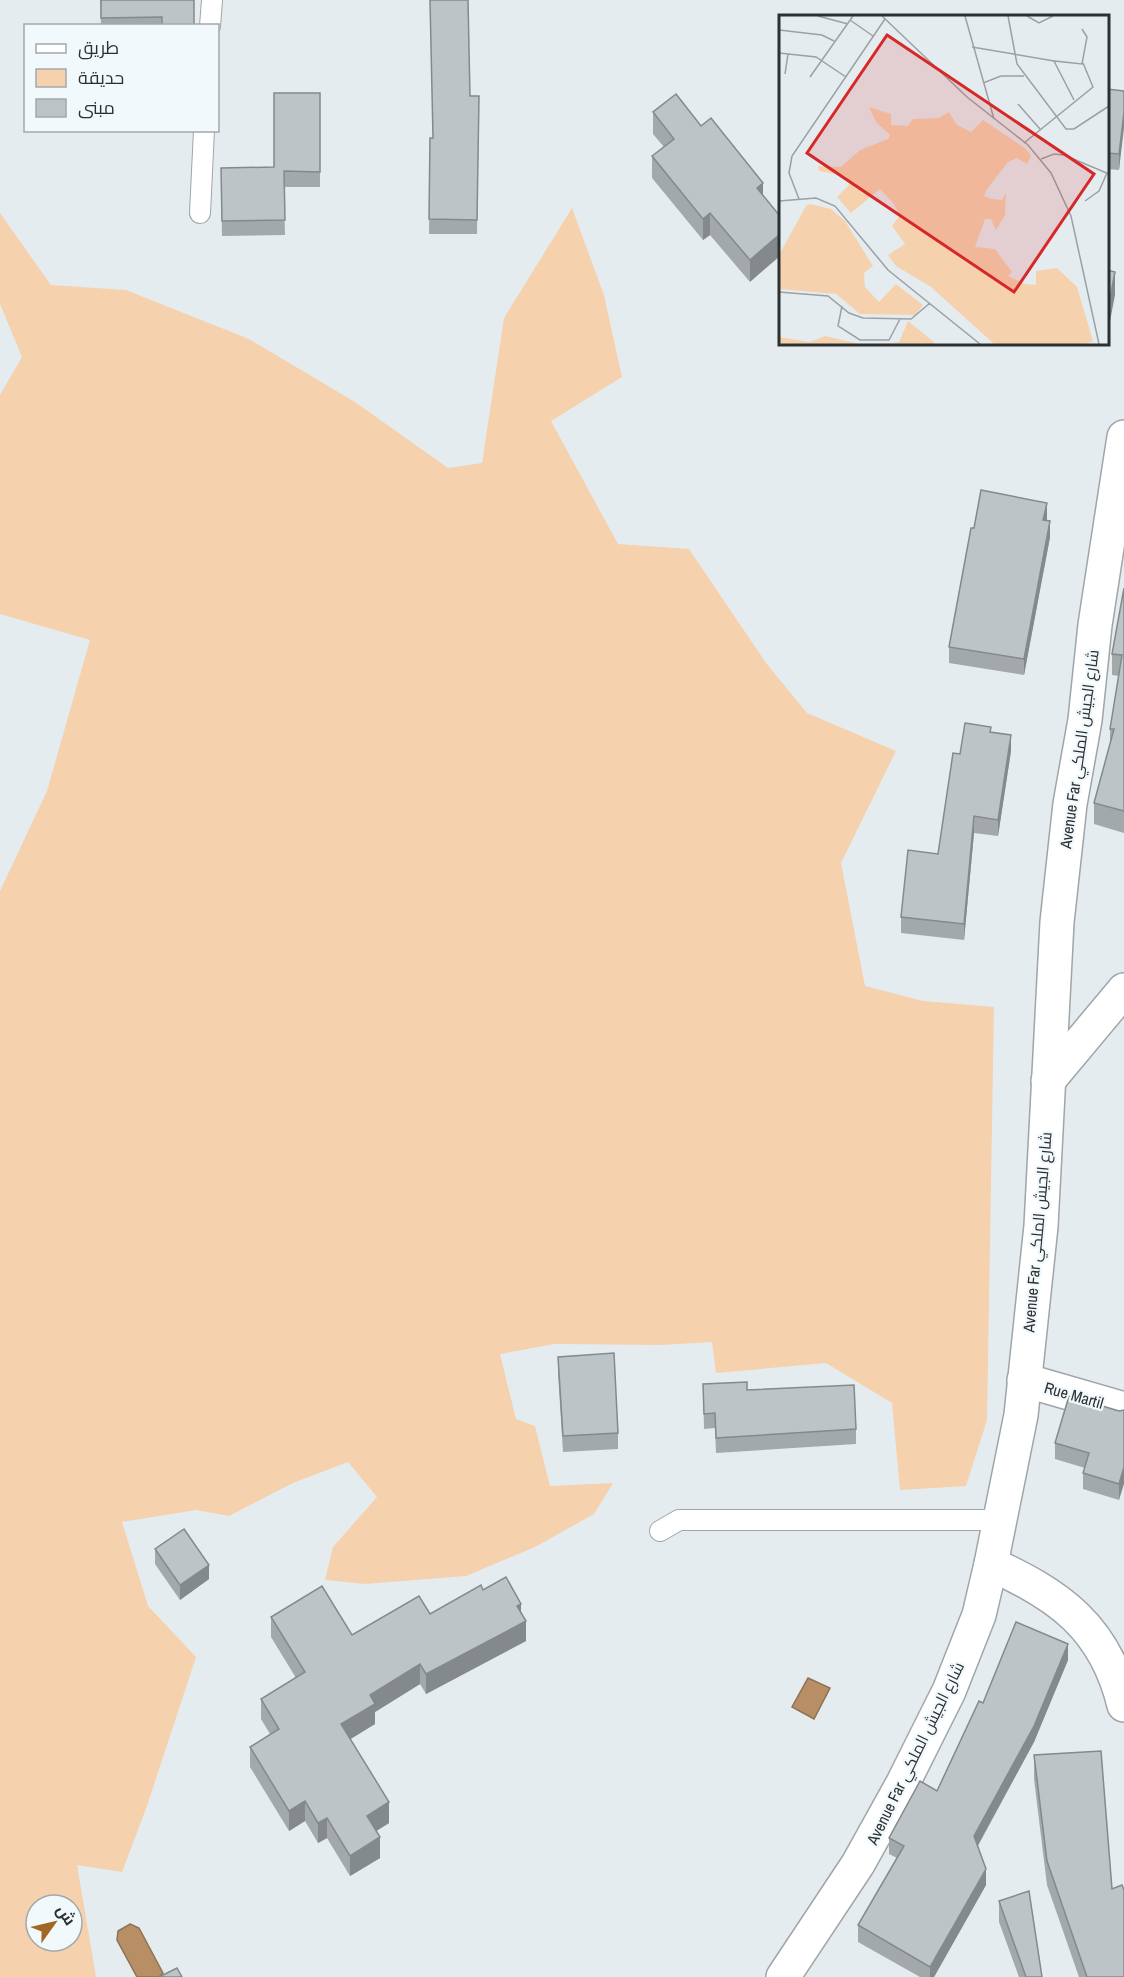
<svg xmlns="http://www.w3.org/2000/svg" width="1124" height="1977" viewBox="0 0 1124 1977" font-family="'Archivo Narrow',Cairo,sans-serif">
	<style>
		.green { fill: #f5d1ae; fill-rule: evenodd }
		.water { fill: #b88f65; stroke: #8e7255; stroke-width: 1.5 }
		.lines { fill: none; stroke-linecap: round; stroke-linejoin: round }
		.lane-casing { stroke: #9fa5a8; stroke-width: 22 }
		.street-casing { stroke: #9fa5a8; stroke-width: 36 }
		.lane { stroke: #fff; stroke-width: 20 }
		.street { stroke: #fff; stroke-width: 33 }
		.wall { fill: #a3a9ab }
		.shaded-wall { fill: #84898b }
		.building { fill: #bdc4c7; stroke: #84898b; stroke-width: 1.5 }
		.labels { text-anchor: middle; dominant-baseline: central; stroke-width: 4.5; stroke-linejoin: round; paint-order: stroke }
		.street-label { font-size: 16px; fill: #2d3031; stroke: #f2f9fc }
		.inset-road { fill: none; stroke: #9ba1a3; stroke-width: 1.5 }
		.view { fill: #d62828; fill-opacity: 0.15; stroke: #d62828; stroke-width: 3 }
		.inset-edge { fill: none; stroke: #2d3031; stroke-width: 3 }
	</style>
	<rect width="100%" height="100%" fill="#e5ecef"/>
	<path class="green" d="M572,208l32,87 18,82 -71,44 67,123 71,5 77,114 41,50 89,38 -55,112 24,123 58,15 71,6 -7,413 -21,66 -66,4 -8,-87 -66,-40 -110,10 -4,-31 -50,3 -108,-1 -54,10 16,65 19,7 15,60 63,-3 -19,31 -59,33 -69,29 -101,8 -40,-4 8,-33 44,-50 -29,-35 -55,21 -64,33 -33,-6 -74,12 26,84 48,51 -49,149 -25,66 -45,-7 19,112h-96v-1086l47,-100 43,-151 -90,-26v-219l22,-38 -22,-53v-91l51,72 75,5 123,49 106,63 93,66 34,-5 22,-145zM36,1905h36v36h-36z"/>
	<g class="water">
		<polygon points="808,1678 830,1688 814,1719 792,1707"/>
		<polygon points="130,1924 139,1928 163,1973 159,1977 137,1977 117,1940 118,1931"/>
	</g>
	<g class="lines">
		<g class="lane-casing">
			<g id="lane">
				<polyline points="210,26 212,0"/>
				<polyline points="200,213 204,130"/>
				<polyline points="660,1531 679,1520 1000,1520"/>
			</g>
		</g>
		<g class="street-casing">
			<g id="street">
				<polyline points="1048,1081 1124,990"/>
				<polyline points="1024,1380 1124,1409"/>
				<path d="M991,1564c68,31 114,63 133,141"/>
				<polyline points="783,1977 858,1864 903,1783 949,1691 979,1615 991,1564 1021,1415 1041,1226 1057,922 1070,804 1085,720 1095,625 1124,437"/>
			</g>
		</g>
		<use href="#lane" class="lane"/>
		<use href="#street" class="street"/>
	</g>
	<g class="wall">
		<polygon points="100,0 194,26 101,26"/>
		<polygon points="1107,89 1124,91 1119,170 1107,169"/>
		<polygon points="320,93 320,187 284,187 285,235 222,236 221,168 274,167"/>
		<polygon points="470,96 479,96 477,234 429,234 430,138 433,138"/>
		<polygon points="653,112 701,126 763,183 750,282 710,235 703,240 652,178 652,156 664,147 653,134"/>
		<polygon points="1047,520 1050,537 1024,675 949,663 949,647 974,528"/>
		<polygon points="1124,588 1124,833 1094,824 1094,803 1110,744 1110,729 1119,676 1112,675 1112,654"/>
		<polygon points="991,732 1011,751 998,836 974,833 964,940 901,933 901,917 938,854 960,754"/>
		<polygon points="558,1357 618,1433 618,1449 563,1452 558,1373"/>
		<polygon points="703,1384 747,1390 856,1429 856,1444 716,1453 715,1428 704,1429"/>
		<polygon points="1124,1410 1119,1500 1083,1489 1083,1473 1085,1468 1055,1459 1055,1443 1119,1411"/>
		<polygon points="155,1549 209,1579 180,1600 155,1564"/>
		<polygon points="483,1590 521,1613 526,1641 426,1694 420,1684 375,1712 375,1724 350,1739 389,1823 376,1831 380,1858 350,1876 327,1838 318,1843 305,1821 289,1831 250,1767 250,1747 270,1734 261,1719 261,1699 296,1678 271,1637 271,1617 352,1635 430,1614"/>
		<polygon points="1068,1660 1034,1742 978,1846 986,1885 934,1977 920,1977 858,1942 858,1925 897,1858 889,1854 889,1838 937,1791 983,1703"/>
		<polygon points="1034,1755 1112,1889 1124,1977 1079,1977 1047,1885 1034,1779"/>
		<polygon points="999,1901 1042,1977 1019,1977 999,1922"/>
	</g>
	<g class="shaded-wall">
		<polygon points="1124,112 1124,128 1119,170 1119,154"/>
		<polygon points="763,183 763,204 757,188"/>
		<polygon points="710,213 710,235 703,240 703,219"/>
		<polygon points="780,234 780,256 750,282 750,260"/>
		<polygon points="1115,272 1115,295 1107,337 1107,313"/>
		<polygon points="1047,503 1047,519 1043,536 1043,520"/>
		<polygon points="1050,521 1050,537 1024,675 1024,659"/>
		<polygon points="1011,735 1011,751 998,836 998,820"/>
		<polygon points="974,816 974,833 964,940 964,924"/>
		<polygon points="1124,1467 1124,1484 1119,1500 1119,1484"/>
		<polygon points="209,1565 209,1579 180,1600 180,1585"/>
		<polygon points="521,1604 521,1623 526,1621 526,1641 426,1694 426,1674"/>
		<polygon points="1068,1644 1068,1660 1034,1742 974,1852 974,1836"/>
		<polygon points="420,1664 420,1684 375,1712 375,1724 341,1745 341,1724 370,1695"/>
		<polygon points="305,1801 305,1821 289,1831 289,1811"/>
		<polygon points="389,1802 389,1823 367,1837 367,1816"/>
		<polygon points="327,1818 327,1838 318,1843 318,1823"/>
		<polygon points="380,1837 380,1858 350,1876 350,1856"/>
		<polygon points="986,1869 986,1885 934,1977 930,1977 930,1967"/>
	</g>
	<g class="building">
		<polygon points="101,0 194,0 194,26 162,26 162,17 101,18"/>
		<polygon points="430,0 468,0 470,96 479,96 477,220 429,219 430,138 433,138"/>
		<polygon points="1107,89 1124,91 1124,112 1119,154 1107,153"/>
		<polygon points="274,93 320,93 320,172 284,171 285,220 222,221 221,168 274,167"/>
		<polygon points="676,94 701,126 711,118 763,183 757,188 780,216 780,234 750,260 710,213 703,219 652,156 674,139 653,112"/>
		<polygon points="1107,270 1115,272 1107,313"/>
		<polygon points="981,490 1047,503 1043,520 1050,521 1024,659 949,647 971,528 974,528"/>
		<polygon points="1124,588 1124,811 1094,803 1114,729 1110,729 1122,655 1112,654"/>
		<polygon points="965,723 991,727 990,732 1011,735 998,820 974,816 964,924 901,917 908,850 938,854 953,753 960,754"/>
		<polygon points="614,1353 618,1433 563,1436 558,1357"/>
		<polygon points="747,1382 747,1390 854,1385 856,1429 716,1438 715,1413 704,1414 703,1384"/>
		<polygon points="1069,1396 1119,1411 1124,1410 1124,1467 1119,1484 1083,1473 1089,1453 1055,1443"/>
		<polygon points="184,1529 209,1565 180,1585 155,1549"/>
		<polygon points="506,1577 521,1604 517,1606 526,1621 426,1674 420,1664 370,1695 375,1704 341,1724 389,1802 367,1816 380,1837 350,1856 327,1818 318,1823 305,1801 289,1811 250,1747 279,1729 261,1699 305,1672 271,1617 322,1586 352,1635 419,1596 430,1614 481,1585 483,1590"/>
		<polygon points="1016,1622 1068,1644 1034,1726 974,1836 986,1869 930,1967 858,1925 904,1846 889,1838 920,1781 937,1791 979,1701 983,1703"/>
		<polygon points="1101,1751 1112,1889 1122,1885 1124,1890 1124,1977 1087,1977 1047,1861 1034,1755"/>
		<polygon points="1029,1891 1042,1977 1026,1977 999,1901"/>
		<polygon points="177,1968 182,1977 159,1977"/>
	</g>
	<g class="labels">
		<g class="street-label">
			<text transform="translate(1079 749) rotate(-82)">Avenue Far شارع الجيش الملكي</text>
			<text transform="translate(1037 1232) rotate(-85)">Avenue Far شارع الجيش الملكي</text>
			<text transform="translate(1074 1395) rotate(16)">Rue Martil</text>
			<text transform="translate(915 1753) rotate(-64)">Avenue Far شارع الجيش الملكي</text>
		</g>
	</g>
	<g transform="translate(779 15)">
		<rect width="330" height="330" fill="#e5ecef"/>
		<path d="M90,92l22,7v11l17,1 5,-7 26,-1 10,-6 8,13 14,7 12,-12 43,29 5,7 -4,8 -10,-6 -9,4 -21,27 -3,7 8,3 10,1 4,-7 -1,22 -9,15 -5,-11h-6l-10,28 20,2 17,23 -4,4 17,8 11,1v-14l21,-3 20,19 16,54 -8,3h-91l-63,-57 -35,-21 -8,-11 17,-11 -13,-18 8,-11 -7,-12 -13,-14 -29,24 -14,-16 13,-13 -4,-8 -27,-5 -1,-5 23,1 19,-17 28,-11 2,-4 -14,-13zM31,189l21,5 14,12 28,45 -9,7 1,14 14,15 17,-18 27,21 -8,10 -55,-1 -24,-20 -57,-5v-34l27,-49zM129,306l26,21v2h-51l16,-2zM46,321l34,8h-80v-7l31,5z" fill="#f5d1ae"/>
		<path class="inset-road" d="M39,1l30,8M103,1l85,81 61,48 23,28 20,43 28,128M186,1l29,103M229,1l9,48 49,65h8l35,-23M248,1l12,7 14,-7M71,5l23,16M0,15l43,5 12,6M193,32l82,14M0,38l37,4 30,20M6,59l3,-20M31,62l43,-61M204,68l18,-7h23M295,85l-20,-39 28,3 5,-27 -5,-8M239,89l22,25M245,128l69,-56 -10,-24M262,144l13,-5 10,1 45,19M20,184l-10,-26 3,-17 93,-137M0,186l37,-3 19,8 53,64 92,74M306,186l14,-10 8,-18M0,277l49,4 21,17 14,5 48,1 19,-16M63,291l-4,20 22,14h29l11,-21"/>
		<path class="view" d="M108,20l207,139 -80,118 -207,-139z"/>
		<rect width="330" height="330" class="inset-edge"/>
	</g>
	<rect x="24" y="24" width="195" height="108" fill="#f2f9fc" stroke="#a3a9ab" stroke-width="1.5"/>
	<rect x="36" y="44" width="30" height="9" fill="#ffffff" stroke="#a3a9ab" stroke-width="1.5"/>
	<text x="78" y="54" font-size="18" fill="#2d3031">طريق</text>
	<rect x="36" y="69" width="30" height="18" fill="#f5d1ae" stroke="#a3a9ab" stroke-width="1.5"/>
	<text x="78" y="84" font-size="18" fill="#2d3031">حديقة</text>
	<rect x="36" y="99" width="30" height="18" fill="#bdc4c7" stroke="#a3a9ab" stroke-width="1.5"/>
	<text x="78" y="114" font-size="18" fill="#2d3031">مبنى</text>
	<g transform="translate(54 1923) rotate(56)"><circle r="28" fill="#f2f9fc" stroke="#a3a9ab" stroke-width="1.5"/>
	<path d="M0-4.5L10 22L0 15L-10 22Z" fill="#a06825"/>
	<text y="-9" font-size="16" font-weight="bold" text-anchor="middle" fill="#2d3031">ش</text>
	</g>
</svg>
